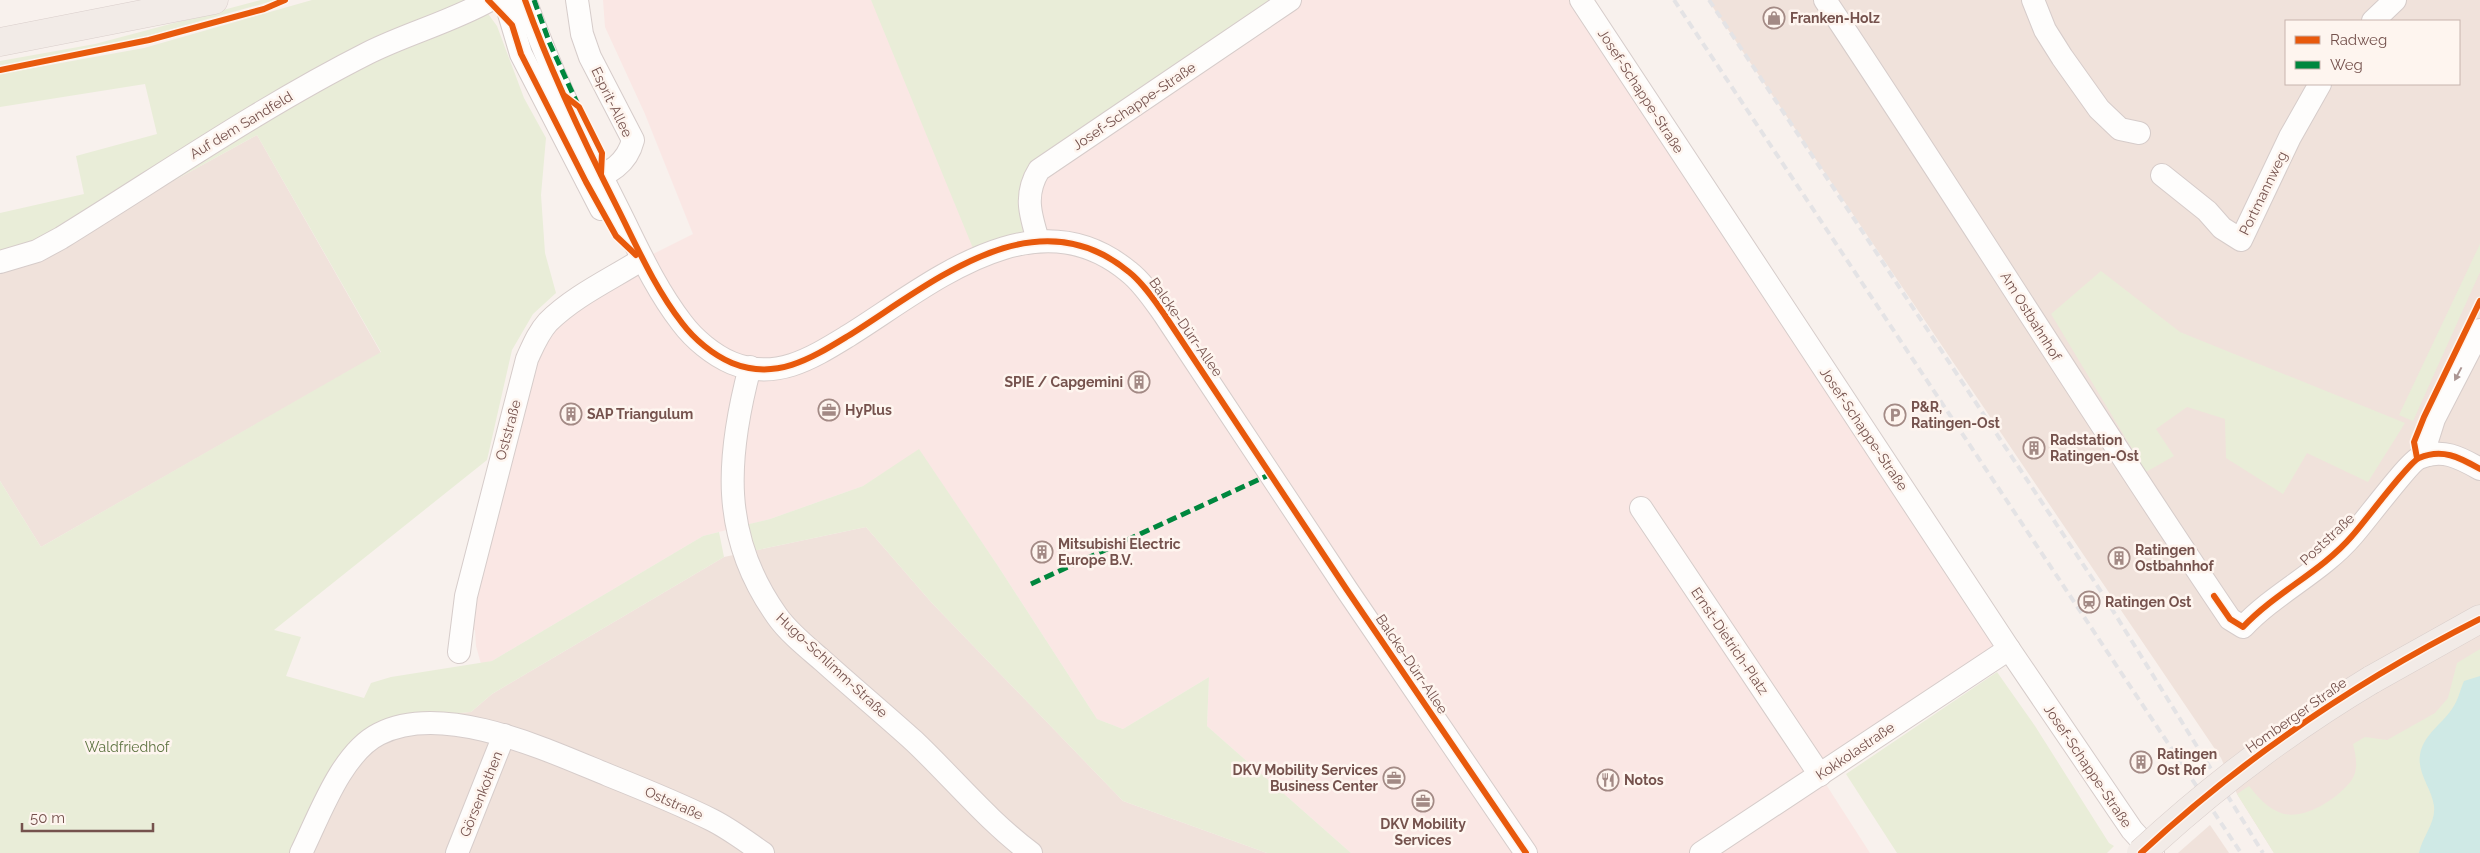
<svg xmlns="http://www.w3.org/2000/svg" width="2480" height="853" viewBox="0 0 2480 853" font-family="Raleway,sans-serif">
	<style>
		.residential { fill: #f0e2db; fill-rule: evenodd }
		.commercial { fill: #fae7e4 }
		.green { fill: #e9edd8 }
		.water { fill: #cfe9e5 }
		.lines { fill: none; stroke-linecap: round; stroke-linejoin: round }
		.minor-casing { stroke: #d6ccca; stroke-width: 24 }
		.major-casing { stroke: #d9cecb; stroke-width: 29 }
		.minor { stroke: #fefdfc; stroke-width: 22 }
		.major { stroke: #f2ebe7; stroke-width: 28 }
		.rail { stroke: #e4e3e5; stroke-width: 4; stroke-dasharray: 8 5; stroke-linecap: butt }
		.major-bridge-casing { stroke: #d9cecb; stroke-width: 29; stroke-linecap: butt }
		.major-bridge { stroke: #f2ebe7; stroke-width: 28 }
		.quiet { stroke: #00873e; stroke-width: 5; stroke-dasharray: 10 5; stroke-linecap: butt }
		.cycleway-casing { stroke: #fef5ef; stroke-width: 9 }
		.cycleway { stroke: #e8590c; stroke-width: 6 }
		.oneway { fill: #ac9693 }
		.labels { text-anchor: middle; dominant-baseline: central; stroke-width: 5; stroke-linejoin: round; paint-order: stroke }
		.poi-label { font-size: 14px; font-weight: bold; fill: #75524d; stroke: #fef5ef; text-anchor: start }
		.street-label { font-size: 14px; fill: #75524d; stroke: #fef5ef }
		.park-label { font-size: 14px; fill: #5e7442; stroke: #fef5ef }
	</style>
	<rect width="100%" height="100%" fill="#f8f1ed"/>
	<g class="residential">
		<path d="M1708,0h772v853h-206l-37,-59 -16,-36zM2286,21h173v63h-173z"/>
		<polygon points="257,135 381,353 41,547 0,481 0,271 135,202"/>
		<polygon points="866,527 931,602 1123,801 1267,853 301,853 338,779 389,719 471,712 492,694 724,557"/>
		<polygon points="2210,825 2229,853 2178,853"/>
	</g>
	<polygon class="commercial" points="603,0 871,0 880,16 1030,190 1290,0 1581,0 2009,649 1820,775 1870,853 1351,853 1207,726 1209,677 1123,729 1097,719 998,566 919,450 863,486 770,519 703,536 492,661 481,664 476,646 475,630 462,628 537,336 641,260 693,234 645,114 605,27"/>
	<g class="green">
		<polygon points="261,0 276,0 129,41 0,66 0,61 95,44"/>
		<polygon points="312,0 478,0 497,26 524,98 546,138 541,195 545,253 556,293 533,314 512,350 487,460 274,630 301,637 286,676 364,698 371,683 391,677 492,661 703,536 719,532 724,557 492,694 471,712 389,719 301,853 0,853 0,481 41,547 381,352 257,135 135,202 0,271 0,213 84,194 76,156 157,134 145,84 0,107 0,74 144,48"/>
		<polygon points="871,0 1290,0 1040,170 1038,240 977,258"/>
		<polygon points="2480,244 2480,272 2413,421 2399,415"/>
		<polygon points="2101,271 2180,332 2405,423 2368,482 2307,453 2283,494 2226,458 2225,419 2187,407 2156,429 2174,456 2146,472 2051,314"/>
		<polygon points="919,449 998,566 1097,719 1123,729 1209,677 1207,726 1351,853 1267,853 1123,801 931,602 866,527 753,551 745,525 770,519 863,486"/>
		<path d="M2480,649v204h-206l-37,-59 12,-8c9,11 18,22 32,27 23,8 56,-14 70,-32 8,-11 5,-24 2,-37l12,-7 22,3 48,-27 13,-15 9,-35z"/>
		<polygon points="1997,672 2035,726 2109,843 2114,846 2107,853 1897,853 1846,774"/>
	</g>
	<path class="water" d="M2480,676v177h-61c3,-16 17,-30 15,-47 -2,-17 -17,-33 -14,-51 3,-20 21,-30 32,-46 6,-8 8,-19 12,-28z"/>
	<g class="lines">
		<g class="minor-casing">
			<g id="minor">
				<polyline points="505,0 521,54 601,209"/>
				<path d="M525,0c26,73 59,142 94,211 19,38 36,77 63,112 12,16 31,32 50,40 44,18 80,-5 116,-27 82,-51 186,-143 281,-64 14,11 25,28 35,42l183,276 179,263"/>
				<path d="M577,0l5,34 8,23 43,83c-6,24 -24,34 -46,41"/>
				<polyline points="1581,0 2009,649 2132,830 2153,853"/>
				<path d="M1825,0c137,205 267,415 405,619l13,8c33,-35 78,-55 109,-91 11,-12 57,-74 67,-78 23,-10 40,-1 61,11"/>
				<polyline points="2033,0 2045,30 2062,57 2099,109 2120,129 2139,133"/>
				<polyline points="2373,21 2395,0"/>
				<polyline points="2162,175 2207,211 2222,228 2241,240 2290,137 2320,84"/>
				<path d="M1038,240c-8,-26 -14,-46 1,-70l251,-170"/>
				<path d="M0,262l37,-11 24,-13c102,-63 200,-131 307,-185 40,-20 83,-31 122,-53"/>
				<path d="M750,367c-24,91 -30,169 27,249 12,17 31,32 46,45 30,27 61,53 91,80 39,37 74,80 117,112"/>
				<polyline points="2428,455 2427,441 2434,419 2480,330"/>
				<polyline points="1641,508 1820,775"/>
				<path d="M459,652l7,-56 61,-237c6,-13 11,-26 21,-37 26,-26 63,-43 93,-62"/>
				<path d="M301,853c18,-36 40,-100 78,-119 64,-33 168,16 229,41 35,14 70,28 104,45 18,9 35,22 51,33"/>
				<polyline points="457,853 504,735"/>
				<polyline points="1701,853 2009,649"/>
			</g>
		</g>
		<g class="major-casing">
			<g id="major">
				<polyline points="0,42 214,0"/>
				<polyline points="2371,680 2480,619"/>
			</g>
		</g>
		<use href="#minor" class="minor"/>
		<use href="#major" class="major"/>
		<g class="rail">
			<polyline points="1674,0 2241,853"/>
			<polyline points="1709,0 2102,593 2263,853"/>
		</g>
		<g class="major-bridge-casing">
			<path id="major-bridge" d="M2141,853c70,-65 148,-124 230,-173"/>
		</g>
		<use href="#major-bridge" class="major-bridge"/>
		<g class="quiet">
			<polyline points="534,0 550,44 577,103"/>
			<polyline points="1031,584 1271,474"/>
		</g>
		<g class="cycleway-casing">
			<g id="cycleway">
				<polyline points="488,0 512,25 521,54 586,182 616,236 636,255"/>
				<path d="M525,0c26,73 59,142 94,211 19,38 36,77 63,112 12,16 31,32 50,40 44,18 80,-5 116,-27 82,-51 186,-143 281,-64 14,11 25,28 35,42l183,276 179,263"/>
				<polyline points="0,70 149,40 264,9 285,0"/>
				<polyline points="565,96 579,107 602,153 601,174"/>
				<polyline points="2417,458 2414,442 2424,417 2480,301"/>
				<path d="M2214,596l16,23 13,8c33,-35 78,-55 109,-91 11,-12 57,-74 67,-78 23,-10 40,-1 61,11"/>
				<path d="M2141,853c101,-94 216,-172 339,-234"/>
			</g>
		</g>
		<use href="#cycleway" class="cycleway"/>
	</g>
	<defs><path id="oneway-solid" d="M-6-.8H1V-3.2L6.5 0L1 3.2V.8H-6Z" transform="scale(1.25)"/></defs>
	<use class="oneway" href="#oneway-solid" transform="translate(2458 374) rotate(118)"/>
	<defs>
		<g id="shop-ring" transform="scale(1.125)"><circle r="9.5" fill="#fef5ef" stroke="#a38a85" stroke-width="1.5"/><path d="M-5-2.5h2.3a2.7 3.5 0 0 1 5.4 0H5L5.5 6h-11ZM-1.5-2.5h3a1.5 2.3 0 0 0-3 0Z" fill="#a38a85"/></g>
		<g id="building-ring" transform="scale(1.125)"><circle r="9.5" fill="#fef5ef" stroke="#a38a85" stroke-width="1.5"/><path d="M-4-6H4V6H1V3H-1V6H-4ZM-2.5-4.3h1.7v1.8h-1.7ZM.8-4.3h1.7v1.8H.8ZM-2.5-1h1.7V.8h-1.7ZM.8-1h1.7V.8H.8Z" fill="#a38a85"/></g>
		<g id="office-ring" transform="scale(1.125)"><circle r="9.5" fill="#fef5ef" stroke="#a38a85" stroke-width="1.5"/><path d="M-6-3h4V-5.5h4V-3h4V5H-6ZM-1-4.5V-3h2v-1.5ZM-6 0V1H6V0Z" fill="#a38a85"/></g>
		<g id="parking-ring" transform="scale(1.125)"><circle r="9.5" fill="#fef5ef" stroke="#a38a85" stroke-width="1.5"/><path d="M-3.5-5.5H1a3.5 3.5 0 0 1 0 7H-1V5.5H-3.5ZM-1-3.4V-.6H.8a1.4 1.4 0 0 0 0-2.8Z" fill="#a38a85"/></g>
		<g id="station-ring" transform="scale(1.125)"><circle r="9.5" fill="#fef5ef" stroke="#a38a85" stroke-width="1.5"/><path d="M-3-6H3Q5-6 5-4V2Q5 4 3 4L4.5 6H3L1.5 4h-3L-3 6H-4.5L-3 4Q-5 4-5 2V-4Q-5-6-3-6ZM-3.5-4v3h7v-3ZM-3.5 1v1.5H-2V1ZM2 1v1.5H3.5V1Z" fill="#a38a85"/></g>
		<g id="restaurant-ring" transform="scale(1.125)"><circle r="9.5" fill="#fef5ef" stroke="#a38a85" stroke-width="1.5"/><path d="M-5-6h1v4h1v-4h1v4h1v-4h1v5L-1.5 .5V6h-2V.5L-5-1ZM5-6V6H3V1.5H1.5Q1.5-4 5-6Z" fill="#a38a85"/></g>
	</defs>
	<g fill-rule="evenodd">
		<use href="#shop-ring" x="1774" y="18"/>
		<use href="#building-ring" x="1139" y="382"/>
		<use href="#office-ring" x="829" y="410"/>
		<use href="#building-ring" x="571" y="414"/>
		<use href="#parking-ring" x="1895" y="415"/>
		<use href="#building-ring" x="2034" y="448"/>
		<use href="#building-ring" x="1042" y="552"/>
		<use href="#building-ring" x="2119" y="558"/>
		<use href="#station-ring" x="2089" y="602"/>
		<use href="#building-ring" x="2141" y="762"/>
		<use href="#office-ring" x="1394" y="778"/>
		<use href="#restaurant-ring" x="1608" y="780"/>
		<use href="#office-ring" x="1423" y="801"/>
	</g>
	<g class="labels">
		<g class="poi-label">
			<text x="1790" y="18">Franken-Holz</text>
			<text x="1123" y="382" text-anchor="end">SPIE / Capgemini</text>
			<text x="1911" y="407">P&amp;R,<tspan x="1911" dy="16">Ratingen-Ost</tspan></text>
			<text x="845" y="410">HyPlus</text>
			<text x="587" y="414">SAP Triangulum</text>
			<text x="2050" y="440">Radstation<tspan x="2050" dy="16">Ratingen-Ost</tspan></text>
			<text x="1058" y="544">Mitsubishi Electric<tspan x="1058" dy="16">Europe B.V.</tspan></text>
			<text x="2135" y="550">Ratingen<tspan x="2135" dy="16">Ostbahnhof</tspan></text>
			<text x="2105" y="602">Ratingen Ost</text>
			<text x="2157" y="754">Ratingen<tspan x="2157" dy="16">Ost Rof</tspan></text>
			<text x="1378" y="770" text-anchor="end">DKV Mobility Services<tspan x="1378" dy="16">Business Center</tspan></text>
			<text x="1624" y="780">Notos</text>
			<text x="1423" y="824" text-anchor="middle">DKV Mobility<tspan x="1423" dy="16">Services</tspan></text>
		</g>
		<g class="street-label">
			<text transform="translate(1641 91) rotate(57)">Josef-Schappe-Straße</text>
			<text transform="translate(612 102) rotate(64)">Esprit-Allee</text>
			<text transform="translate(1134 106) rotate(-34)">Josef-Schappe-Straße</text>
			<text transform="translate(241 125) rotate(-31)">Auf dem Sandfeld</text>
			<text transform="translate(2263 193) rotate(-64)">Portmannweg</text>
			<text transform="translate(2031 316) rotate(58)">Am Ostbahnhof</text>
			<text transform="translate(1186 327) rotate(55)">Balcke-Dürr-Allee</text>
			<text transform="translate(1864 429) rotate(56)">Josef-Schappe-Straße</text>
			<text transform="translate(508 430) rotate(-75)">Oststraße</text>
			<text transform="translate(2327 539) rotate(-43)">Poststraße</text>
			<text transform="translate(1730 641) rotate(56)">Ernst-Dietrich-Platz</text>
			<text transform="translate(1412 664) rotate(56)">Balcke-Dürr-Allee</text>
			<text transform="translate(832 665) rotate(43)">Hugo-Schlimm-Straße</text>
			<text transform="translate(2296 715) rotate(-35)">Homberger Straße</text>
			<text transform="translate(1855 751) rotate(-34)">Kokkolastraße</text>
			<text transform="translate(2088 766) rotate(56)">Josef-Schappe-Straße</text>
			<text transform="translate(481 794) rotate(-68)">Görsenkothen</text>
			<text transform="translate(674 803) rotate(24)">Oststraße</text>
		</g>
		<g class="park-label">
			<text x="127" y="747">Waldfriedhof</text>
		</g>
	</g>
	<rect x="2285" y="20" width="175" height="65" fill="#fef5ef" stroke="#c7b4ae"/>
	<rect x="2295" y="36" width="25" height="8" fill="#e8590c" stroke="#c7b4ae"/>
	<text x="2330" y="45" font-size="15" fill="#75524d">Radweg</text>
	<rect x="2295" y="61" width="25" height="8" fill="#00873e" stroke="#c7b4ae"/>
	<text x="2330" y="70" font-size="15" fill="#75524d">Weg</text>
	<path d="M22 823v8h131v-8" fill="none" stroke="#75524d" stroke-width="2.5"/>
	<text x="30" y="823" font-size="15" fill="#75524d" stroke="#fef5ef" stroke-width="4" paint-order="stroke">50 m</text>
</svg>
